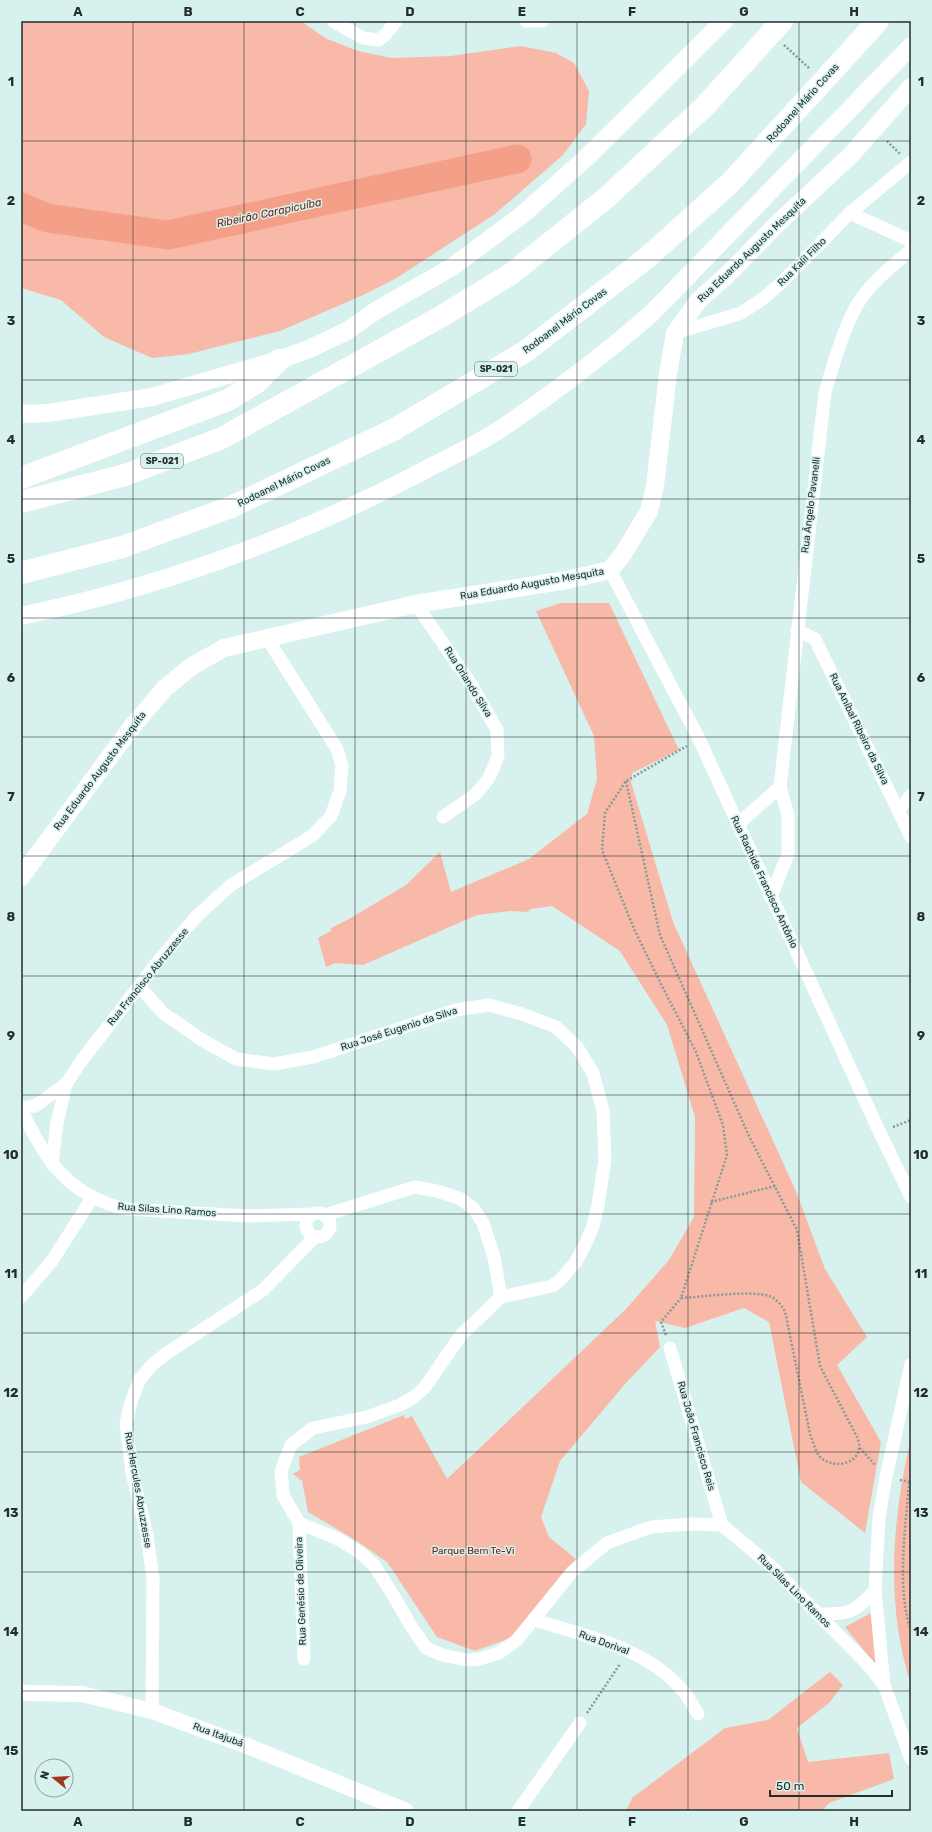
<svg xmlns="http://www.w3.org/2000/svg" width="932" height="1832" viewBox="0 0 932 1832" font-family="Rubik,sans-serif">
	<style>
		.green { fill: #f8b9a9 }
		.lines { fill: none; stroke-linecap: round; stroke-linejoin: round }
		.river { stroke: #f4a089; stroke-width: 29 }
		.path { stroke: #879a98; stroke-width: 2.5; stroke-dasharray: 2 2; stroke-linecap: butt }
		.minor { stroke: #fff; stroke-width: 13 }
		.tertiary { stroke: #fff; stroke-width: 16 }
		.secondary { stroke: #fff; stroke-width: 18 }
		.motorway { stroke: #fff; stroke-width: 22 }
		.grid { fill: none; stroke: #232d2c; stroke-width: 1; stroke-opacity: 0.55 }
		.labels { text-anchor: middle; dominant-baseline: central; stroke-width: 3; stroke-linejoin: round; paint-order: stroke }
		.shield { fill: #d7f1ee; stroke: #596866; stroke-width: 1 }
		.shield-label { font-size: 9px; font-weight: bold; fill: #232d2c }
		.street-label { font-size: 10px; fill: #232d2c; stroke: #d7f1ee }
		.park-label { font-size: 10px; fill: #681f0b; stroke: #d7f1ee }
		.water-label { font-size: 11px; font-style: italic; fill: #712714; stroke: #d7f1ee }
		.neatline { fill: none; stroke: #232d2c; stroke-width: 1.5 }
		.grid-label { font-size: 13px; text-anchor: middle; font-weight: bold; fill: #232d2c }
	</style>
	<rect width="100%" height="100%" fill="#d7f1ee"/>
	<g class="green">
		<polygon points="21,21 301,21 325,38 358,51 392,58 451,56 521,46 556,53 574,63 589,91 586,124 563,155 495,214 395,279 361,296 280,331 189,354 152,358 104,337 61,300 21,288"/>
		<polygon points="561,603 609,603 679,750 632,773 631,782 673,922 795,1189 825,1269 867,1337 837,1365 881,1442 865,1533 801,1482 769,1322 744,1308 685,1328 655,1321 660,1347 626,1383 560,1461 541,1517 549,1537 576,1559 511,1638 475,1651 437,1637 387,1562 357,1541 308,1512 302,1481 293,1474 300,1470 299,1457 404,1415 405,1419 412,1416 447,1479 626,1309 669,1260 694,1217 695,1117 667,1025 620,951 552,906 531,909 528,912 511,911 477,915 363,965 335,963 326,967 318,938 331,931 331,928 349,919 406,885 440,852 451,892 529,859 587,814 597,779 594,736 536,611"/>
		<path d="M911,1438v247c-26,-81 -19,-166 0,-247z"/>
		<polygon points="871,1613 876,1665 845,1627"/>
		<polygon points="830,1672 843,1685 829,1703 797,1728 808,1762 889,1753 894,1779 829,1803 822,1811 626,1811 632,1798 725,1728 768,1720"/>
	</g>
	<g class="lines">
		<polyline class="river" points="21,207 47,218 168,235 517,159"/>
		<g class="path">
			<polyline points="784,45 810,69"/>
			<polyline points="887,141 900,154"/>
			<path d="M626,781l34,154 89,201 48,94 23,136 37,71c1,3 3,8 2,12 -3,17 -28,19 -39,8 -5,-6 -7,-16 -10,-23l-25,-123c-4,-6 -9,-13 -16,-15 -18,-6 -68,1 -88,2l46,-143 -4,-30 -27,-73 -35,-68 -27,-55 -32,-79 3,-37 21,-32 61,-35"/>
			<polyline points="893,1127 911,1120"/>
			<polyline points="711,1202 775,1186"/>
			<polyline points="666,1335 661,1322 681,1298"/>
			<polyline points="860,1448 875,1465"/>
			<polyline points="900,1480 911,1482"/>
			<path d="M909,1482c-3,44 -13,107 2,148"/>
			<polyline points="587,1713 620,1664"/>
		</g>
		<g class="minor">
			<polyline points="333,21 363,38 379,40 386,34 396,21"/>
			<polyline points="526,21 543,21"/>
			<polyline points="850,213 911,241"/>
			<polyline points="675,333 741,313 764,298 782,282 850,213 911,162"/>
			<polyline points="610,570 699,739 880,1133 911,1197"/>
			<polyline points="416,604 471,684 497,730 498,756 489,778 476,794 443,817"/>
			<polyline points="797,630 815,639 911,837"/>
			<path d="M780,787l45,-395c9,-29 17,-60 32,-87 12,-21 36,-40 54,-55"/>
			<polyline points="898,811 911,795"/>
			<polyline points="738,824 780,787 788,815 788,854 771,897"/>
			<polyline points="140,987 163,1013 202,1040 236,1059 274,1064 313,1057 456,1010 489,1005 522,1014 556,1027 577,1047 593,1073 603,1111 605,1159 598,1205 593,1226 585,1245 575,1263 560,1280 552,1286 501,1297"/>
			<polyline points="21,1108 35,1106 66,1084 82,1060 164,954 197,916 231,885 312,836 331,816 340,791 342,766 337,749 267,638"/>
			<path d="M21,1109c24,51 48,88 106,100l122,7 63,-2"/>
			<polyline points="52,1164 57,1123 66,1084"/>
			<circle cx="318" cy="1225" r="12"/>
			<polyline points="325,1215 415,1187 437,1191 459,1198 473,1208 483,1223 494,1257 501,1297"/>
			<polyline points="21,1297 52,1261 92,1198"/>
			<polyline points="501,1297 461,1335 425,1387 414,1397 400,1405 367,1417 313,1428 291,1445 281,1471 283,1495 299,1523 338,1539 359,1552 374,1565 393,1595 411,1626 426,1648 442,1655 467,1660 480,1659 499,1653 516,1641 572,1572 607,1543 651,1527 690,1524 722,1525 771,1566 870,1667 884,1685"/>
			<polyline points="670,1348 722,1525"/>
			<polyline points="911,1364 886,1477 879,1517 875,1590 884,1685 911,1759"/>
			<polyline points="299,1523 304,1659"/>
			<path d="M817,1614c30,0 38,0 58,-24"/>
			<path d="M535,1620c50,16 113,28 148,71 6,7 10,15 15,23"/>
			<polyline points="152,1711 153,1579 147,1535 132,1473 126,1423 131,1402 140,1379 153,1364 167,1353 263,1290 315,1237"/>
			<polyline points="518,1811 580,1723"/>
		</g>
		<polyline class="tertiary" points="21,1693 82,1694 152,1711 250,1747 406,1811"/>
		<g class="secondary">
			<polyline points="21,414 48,413 152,397 279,360 309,349 347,331 377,310 452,267 522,215 587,157 724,21"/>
			<path d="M21,616c139,-29 274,-78 400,-144 29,-15 60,-29 87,-48 50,-34 98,-71 143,-110l260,-268"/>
			<polyline points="21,877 131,728 165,688 192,666 224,648 416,604 567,580 610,570 623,554 649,511 655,486 668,374 675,333 699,300 728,274 777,224 851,155 911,87"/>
		</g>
		<g class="motorway">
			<polyline points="21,478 228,400 256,383 279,360"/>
			<polyline points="21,502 125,475 222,438 442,316 511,274 606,198 705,106 782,21"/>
			<polyline points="21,573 122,547 231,507 395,429 526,351 648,257 731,182 878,21"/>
		</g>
	</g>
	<path class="grid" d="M133,21v1790M244,21v1790M355,21v1790M466,21v1790M577,21v1790M688,21v1790M799,21v1790M21,141h890M21,260h890M21,380h890M21,499h890M21,618h890M21,737h890M21,856h890M21,976h890M21,1095h890M21,1214h890M21,1333h890M21,1452h890M21,1572h890M21,1691h890"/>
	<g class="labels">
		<g class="shield">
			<rect x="475" y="362" width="42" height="14" rx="3"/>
			<rect x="141" y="454" width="42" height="14" rx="3"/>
		</g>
		<g class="shield-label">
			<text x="496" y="369">SP-021</text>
			<text x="162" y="461">SP-021</text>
		</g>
		<g class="street-label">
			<text transform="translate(803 103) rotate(-48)">Rodoanel Mário Covas</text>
			<text transform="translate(752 250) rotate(-44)">Rua Eduardo Augusto Mesquita</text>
			<text transform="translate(802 262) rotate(-45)">Rua Kalil Filho</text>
			<text transform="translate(565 321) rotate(-37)">Rodoanel Mário Covas</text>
			<text transform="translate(284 482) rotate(-26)">Rodoanel Mário Covas</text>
			<text transform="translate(811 505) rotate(-83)">Rua Ângelo Pavanelli</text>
			<text transform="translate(532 584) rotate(-10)">Rua Eduardo Augusto Mesquita</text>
			<text transform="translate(468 682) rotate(58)">Rua Orlando Silva</text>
			<text transform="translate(859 729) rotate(64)">Rua Aníbal Ribeiro da Silva</text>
			<text transform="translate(100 771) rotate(-53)">Rua Eduardo Augusto Mesquita</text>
			<text transform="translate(764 882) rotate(65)">Rua Rachide Francisco Antônio</text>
			<text transform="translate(148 977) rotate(-51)">Rua Francisco Abruzzesse</text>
			<text transform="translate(399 1029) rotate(-18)">Rua José Eugenio da Silva</text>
			<text transform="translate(167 1210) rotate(4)">Rua Silas Lino Ramos</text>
			<text transform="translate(696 1436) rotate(74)">Rua João Francisco Reis</text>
			<text transform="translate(138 1490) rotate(80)">Rua Hercules Abruzzesse</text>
			<text transform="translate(301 1591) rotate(-92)">Rua Genésio de Oliveira</text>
			<text transform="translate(794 1591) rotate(45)">Rua Silas Lino Ramos</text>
			<text transform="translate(604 1643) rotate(20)">Rua Dorival</text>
			<text transform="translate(218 1735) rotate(20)">Rua Itajubá</text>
		</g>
		<g class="park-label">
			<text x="473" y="1551">Parque Bem Te-Vi</text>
		</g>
		<g class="water-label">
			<text transform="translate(269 213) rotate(-12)">Ribeirão Carapicuíba</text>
		</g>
	</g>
	<rect width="932" height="1832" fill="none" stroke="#d7f1ee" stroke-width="44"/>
	<g transform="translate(54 1778) rotate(288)"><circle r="19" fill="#d7f1ee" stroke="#8fa3a0"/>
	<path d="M0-3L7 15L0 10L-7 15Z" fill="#9f371c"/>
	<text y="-6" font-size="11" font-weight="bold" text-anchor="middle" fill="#232d2c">N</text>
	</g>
	<path d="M770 1790v6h122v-6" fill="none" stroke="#232d2c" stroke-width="2"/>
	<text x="776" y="1790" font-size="12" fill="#232d2c" stroke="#d7f1ee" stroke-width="3" paint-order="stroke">50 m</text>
	<rect x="22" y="22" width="888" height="1788" class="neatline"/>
	<g class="grid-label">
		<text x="78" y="16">A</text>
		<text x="188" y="16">B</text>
		<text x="300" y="16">C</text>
		<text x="410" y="16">D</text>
		<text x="522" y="16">E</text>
		<text x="632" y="16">F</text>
		<text x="744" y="16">G</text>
		<text x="854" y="16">H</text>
		<text x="11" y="86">1</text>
		<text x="921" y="86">1</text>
		<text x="11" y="205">2</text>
		<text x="921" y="205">2</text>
		<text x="11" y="325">3</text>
		<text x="921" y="325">3</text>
		<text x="11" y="444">4</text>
		<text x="921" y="444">4</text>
		<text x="11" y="563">5</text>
		<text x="921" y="563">5</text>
		<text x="11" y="682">6</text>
		<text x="921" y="682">6</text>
		<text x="11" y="801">7</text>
		<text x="921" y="801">7</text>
		<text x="11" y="921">8</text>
		<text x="921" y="921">8</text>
		<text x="11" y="1040">9</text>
		<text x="921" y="1040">9</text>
		<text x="11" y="1159">10</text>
		<text x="921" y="1159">10</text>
		<text x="11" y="1278">11</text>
		<text x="921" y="1278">11</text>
		<text x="11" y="1397">12</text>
		<text x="921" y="1397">12</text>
		<text x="11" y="1517">13</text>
		<text x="921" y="1517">13</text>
		<text x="11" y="1636">14</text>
		<text x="921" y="1636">14</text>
		<text x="11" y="1755">15</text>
		<text x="921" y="1755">15</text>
		<text x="78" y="1826">A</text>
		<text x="188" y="1826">B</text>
		<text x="300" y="1826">C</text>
		<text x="410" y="1826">D</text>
		<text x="522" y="1826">E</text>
		<text x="632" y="1826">F</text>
		<text x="744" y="1826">G</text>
		<text x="854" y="1826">H</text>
	</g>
</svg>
